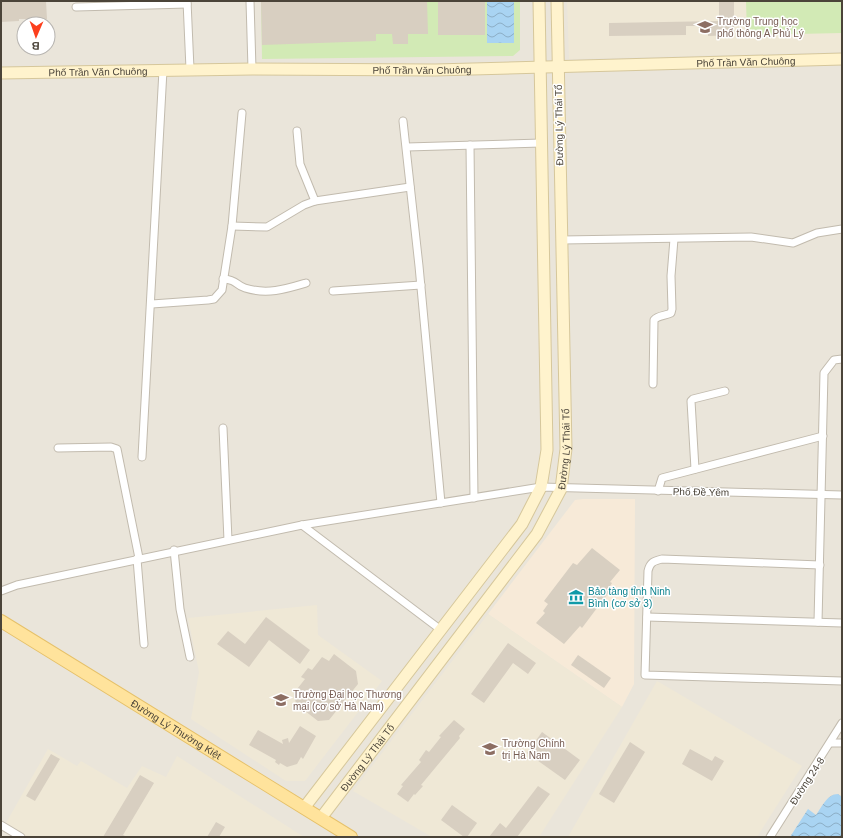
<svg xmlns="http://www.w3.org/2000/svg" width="843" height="838" viewBox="0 0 843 838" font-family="Arial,sans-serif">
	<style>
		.residential { fill: #eae5da; fill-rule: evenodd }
		.commercial { fill: #f7ead8 }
		.education { fill: #efe8d6 }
		.green { fill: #d2eab5 }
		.water { fill: url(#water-waves) }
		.building { fill: #d8cfc1 }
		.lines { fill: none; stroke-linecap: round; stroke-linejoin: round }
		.street-casing { stroke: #c2bbae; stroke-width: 9 }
		.secondary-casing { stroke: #d6c79b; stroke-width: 13 }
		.primary-casing { stroke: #e6c16a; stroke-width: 14 }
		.street { stroke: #fff; stroke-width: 7 }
		.secondary { stroke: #fff3cd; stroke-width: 11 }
		.primary { stroke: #ffe39c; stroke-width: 12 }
		.labels { text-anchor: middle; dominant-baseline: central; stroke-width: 3; stroke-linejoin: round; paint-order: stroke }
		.education-label { font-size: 10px; fill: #785e54; stroke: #fff; text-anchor: start }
		.street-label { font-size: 10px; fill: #4b4439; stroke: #fff }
		.culture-label { font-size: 10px; fill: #0d838f; stroke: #fff; text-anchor: start }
	</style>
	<defs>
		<pattern id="water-waves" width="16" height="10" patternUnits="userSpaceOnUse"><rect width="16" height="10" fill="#a9d4f2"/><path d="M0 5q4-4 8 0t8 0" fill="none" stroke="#8caec5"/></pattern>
	</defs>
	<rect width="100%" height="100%" fill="#f6f3ec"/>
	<path class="residential" d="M1,1h841v836h-841zM24,24h24v24h-24z"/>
	<polygon class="commercial" points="583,499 635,499 634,684 622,707 488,614 575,500"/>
	<g class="education">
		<polygon points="567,1 842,1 842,52 569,59"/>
		<polygon points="317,605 318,635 382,681 305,781 286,781 191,719 199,672 188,618"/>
		<polygon points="488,614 622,707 539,837 432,837 353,791"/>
		<polygon points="657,681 802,766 757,837 568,837"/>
		<polygon points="48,749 77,766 81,761 127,788 142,766 166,777 177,756 304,837 13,837 2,830"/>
	</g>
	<g class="green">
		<polygon points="261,1 520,1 520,50 513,56 262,59"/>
		<polygon points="746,1 842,1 842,33 747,35"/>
	</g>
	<g class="water">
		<rect x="487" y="1" width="27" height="42"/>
		<path d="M838,794l4,3v40h-52l18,-28 8,6c6,-8 11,-21 22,-21z"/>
	</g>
	<g class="building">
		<polygon points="46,1 47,19 19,19 19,21 1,22 1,2"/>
		<polygon points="261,1 427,1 428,34 408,34 408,44 393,44 392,34 376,34 376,41 262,45"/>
		<rect x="438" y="1" width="47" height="34"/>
		<polygon points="719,1 734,1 734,35 708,36 708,26 686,26 686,35 609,36 609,23 719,21"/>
		<polygon points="592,548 620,570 610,582 612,583 607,591 609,592 582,628 580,626 564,644 536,623 545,613 543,611 548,604 544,601 573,563 577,565"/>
		<polygon points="266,617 310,650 300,664 269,640 249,667 217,644 228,631 245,644"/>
		<polygon points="508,643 536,663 528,674 513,663 484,703 471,694"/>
		<polygon points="334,654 356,671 358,684 329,720 318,721 296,704 294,693 305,679 301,677 308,668 312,670 322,657 329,661"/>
		<polygon points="578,655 611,678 604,688 571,665"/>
		<polygon points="454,720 465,729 459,736 460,738 421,785 423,786 415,795 414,794 408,802 397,794 403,786 401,785 421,762 419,760 426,750 429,752 441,737 439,736"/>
		<polygon points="300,726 316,736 303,759 301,757 297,764 287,767 280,763 279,765 275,762 276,760 249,745 258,730 283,744 282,740 288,738 289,743"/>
		<polygon points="542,732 580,760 565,780 527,753"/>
		<polygon points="630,742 645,752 614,803 599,794"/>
		<polygon points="690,749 712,761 715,756 724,761 712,781 682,764"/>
		<polygon points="51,754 60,759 35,801 26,796"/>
		<polygon points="140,775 154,783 123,835 127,837 103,837"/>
		<polygon points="538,786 550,794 517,837 489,837 500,823 506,828"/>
		<polygon points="452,805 477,823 467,837 464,837 441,820"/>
		<polygon points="216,822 225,827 219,837 207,837"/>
	</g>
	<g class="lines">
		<g class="street-casing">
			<g id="street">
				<polyline points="187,1 190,69"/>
				<polyline points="250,1 252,69"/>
				<polyline points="76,7 187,4"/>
				<polyline points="403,121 419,266 441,503"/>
				<polyline points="297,131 300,164 315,201"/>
				<polyline points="470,145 474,498"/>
				<polyline points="407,147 541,143"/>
				<polyline points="232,226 267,227 304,205 315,201 410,187"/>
				<polyline points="562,240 751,237 793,243 817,233 842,229"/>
				<path d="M223,279c15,1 12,6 22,9 22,7 41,1 61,-5"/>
				<polyline points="333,291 421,285"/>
				<polyline points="152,304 208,300 214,299 222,290 232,226 242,113"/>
				<path d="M653,384l1,-64c4,-5 11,-4 17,-7l1,-4 -1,-33 3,-37"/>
				<polyline points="223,428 228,540"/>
				<polyline points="58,448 111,447 117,449 139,558"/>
				<polyline points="142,457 163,70"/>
				<polyline points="695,469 691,401 693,399 725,391"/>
				<polyline points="658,491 662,478 823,436"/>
				<polyline points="302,525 441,630"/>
				<polyline points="174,550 180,609 190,657"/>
				<polyline points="137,559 144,644"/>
				<path d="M820,565l-158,-6c-8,2 -12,3 -14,12l-3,104 197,6"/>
				<polyline points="1,591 17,585 302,525 541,487 842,495"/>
				<polyline points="647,617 842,623"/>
				<polyline points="818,622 824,373 834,360 842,359"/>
				<polyline points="831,743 842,743"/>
				<polyline points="1,825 21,837"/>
				<polyline points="770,837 842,723"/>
			</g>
		</g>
		<g class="secondary-casing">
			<g id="secondary">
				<path id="s1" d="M1,73l251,-4 183,1 407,-11"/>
				<polyline points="304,808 522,524 541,487 547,450 539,1"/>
				<path id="s2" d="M321,818l216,-284 24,-45 5,-40 -9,-448"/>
			</g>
		</g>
		<g class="primary-casing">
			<g id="primary">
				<path id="s3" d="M1,621l350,216"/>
			</g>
		</g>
		<use href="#street" class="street"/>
		<use href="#secondary" class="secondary"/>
		<use href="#primary" class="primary"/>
	</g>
	<defs>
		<g id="school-bare" transform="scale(1.2)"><path d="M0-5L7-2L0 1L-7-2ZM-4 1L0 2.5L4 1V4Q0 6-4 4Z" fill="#8d6e63" stroke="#fff" stroke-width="2.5" paint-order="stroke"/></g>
		<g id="museum-bare" transform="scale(1.2)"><path d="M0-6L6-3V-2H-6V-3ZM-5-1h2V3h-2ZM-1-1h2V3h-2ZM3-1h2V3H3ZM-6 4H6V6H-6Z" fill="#0f9aa8" stroke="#fff" stroke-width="2.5" paint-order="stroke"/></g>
		<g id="university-bare" transform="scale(1.2)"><path d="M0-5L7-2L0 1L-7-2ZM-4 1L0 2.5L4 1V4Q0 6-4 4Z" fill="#8d6e63" stroke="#fff" stroke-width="2.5" paint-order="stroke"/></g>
	</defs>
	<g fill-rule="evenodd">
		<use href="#school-bare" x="705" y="27"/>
		<use href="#museum-bare" x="576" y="597"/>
		<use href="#university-bare" x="281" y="700"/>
		<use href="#university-bare" x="490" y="749"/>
	</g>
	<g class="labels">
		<g class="education-label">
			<text x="717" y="21">Trường Trung học<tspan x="717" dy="12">phổ thông A Phủ Lý</tspan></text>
			<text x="293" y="694">Trường Đại học Thương<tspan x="293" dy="12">mại (cơ sở Hà Nam)</tspan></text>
			<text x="502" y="743">Trường Chính<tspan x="502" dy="12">trị Hà Nam</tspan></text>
		</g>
		<g class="street-label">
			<text stroke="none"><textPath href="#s1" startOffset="745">Phố Trần Văn Chuông</textPath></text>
			<text stroke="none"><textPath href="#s1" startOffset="421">Phố Trần Văn Chuông</textPath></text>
			<text stroke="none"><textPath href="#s1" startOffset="97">Phố Trần Văn Chuông</textPath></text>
			<text transform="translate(559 125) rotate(-91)">Đường Lý Thái Tổ</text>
			<text stroke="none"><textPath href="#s2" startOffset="448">Đường Lý Thái Tổ</textPath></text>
			<text transform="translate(701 492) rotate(1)">Phố Đề Yêm</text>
			<text stroke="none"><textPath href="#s3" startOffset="206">Đường Lý Thường Kiệt</textPath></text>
			<text stroke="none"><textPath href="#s2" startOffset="76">Đường Lý Thái Tổ</textPath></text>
			<text transform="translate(807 781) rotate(-57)">Đường 24-8</text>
		</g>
		<g class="culture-label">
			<text x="588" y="591">Bảo tàng tỉnh Ninh<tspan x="588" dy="12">Bình (cơ sở 3)</tspan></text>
		</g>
	</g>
	<rect width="843" height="838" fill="none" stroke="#4b4439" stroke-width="4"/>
	<g transform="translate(36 36) rotate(182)"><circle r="19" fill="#ffffff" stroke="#b7b4b0"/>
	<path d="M0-3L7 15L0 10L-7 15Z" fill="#fc3f1d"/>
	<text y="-6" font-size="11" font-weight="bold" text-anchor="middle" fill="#4b4439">B</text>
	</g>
</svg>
